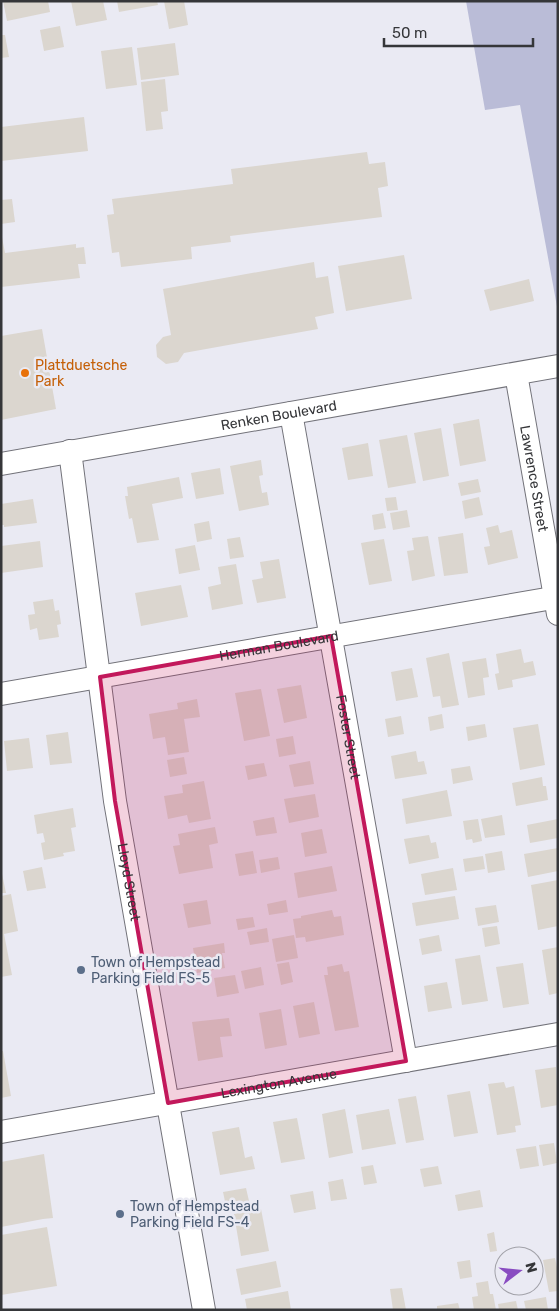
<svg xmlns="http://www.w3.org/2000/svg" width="559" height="1311" viewBox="0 0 559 1311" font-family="Rubik,sans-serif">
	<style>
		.green { fill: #babcd7 }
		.building { fill: #dbd6cf }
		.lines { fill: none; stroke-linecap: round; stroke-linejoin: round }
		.street-casing { stroke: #727279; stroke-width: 24 }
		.street { stroke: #fff; stroke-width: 22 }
		.marked { fill: #c2185b; fill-opacity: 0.2; stroke: #c2185b; stroke-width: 4; stroke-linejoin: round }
		.food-dot { fill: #e8710a; stroke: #eaeaf3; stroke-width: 2 }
		.service-dot { fill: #5c6f8a; stroke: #eaeaf3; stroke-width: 2 }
		.labels { text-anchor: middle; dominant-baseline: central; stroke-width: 5; stroke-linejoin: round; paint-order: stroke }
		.food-label { font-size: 14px; fill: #c56008; stroke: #eaeaf3; text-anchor: start }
		.street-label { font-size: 14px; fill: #353639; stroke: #eaeaf3 }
		.service-label { font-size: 14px; fill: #4e5e75; stroke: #eaeaf3; text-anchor: start }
	</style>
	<rect width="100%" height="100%" fill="#eaeaf3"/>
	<polygon class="green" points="466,1 558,1 558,312 520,105 485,110"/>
	<g class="building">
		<polygon points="3,1 48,1 50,12 7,21"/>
		<polygon points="71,1 103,1 107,20 76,26"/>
		<polygon points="117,1 157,1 158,5 119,12"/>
		<polygon points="164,1 184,1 188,25 169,29"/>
		<polygon points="60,26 64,47 44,51 40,30"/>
		<polygon points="1,35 5,35 9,57 1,58"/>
		<polygon points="175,43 179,75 141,80 137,48"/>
		<polygon points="132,47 137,85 106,89 101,51"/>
		<polygon points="165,79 168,111 161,112 163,129 146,131 141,82"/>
		<polygon points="84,117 88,151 1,161 1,127"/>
		<polygon points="367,152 369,164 385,162 388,186 378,188 382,217 230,236 231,242 191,247 192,259 121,267 119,252 112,253 107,215 114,214 112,199 233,184 231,169"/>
		<polygon points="12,199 15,222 1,224 1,200"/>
		<polygon points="1,232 5,253 76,244 76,248 84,247 86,264 78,264 80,278 1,287"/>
		<polygon points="404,255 412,299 346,311 338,266"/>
		<polygon points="314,262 316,278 328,276 334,313 315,317 318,329 184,353 178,362 166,364 157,357 156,345 163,337 171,335 163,289"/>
		<polygon points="529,279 534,301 490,311 484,290"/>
		<polygon points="42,329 56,409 1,420 1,336"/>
		<polygon points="479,419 486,461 460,466 453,424"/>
		<polygon points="441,428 449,476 423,481 414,433"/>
		<polygon points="407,435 416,483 388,488 379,440"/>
		<polygon points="368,443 373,476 348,480 342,448"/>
		<polygon points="261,460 263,475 259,476 262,493 267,492 269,505 239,511 230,466"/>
		<polygon points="220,468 224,494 196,499 191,473"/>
		<polygon points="179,477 183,498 152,504 159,540 137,543 132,518 129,519 125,496 128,496 127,487"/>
		<polygon points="478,479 481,492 461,496 458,483"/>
		<polygon points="396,497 398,510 387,511 385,498"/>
		<polygon points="479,497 483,515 465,519 462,501"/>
		<polygon points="33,499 37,523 4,527 4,525 1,525 1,504"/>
		<polygon points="407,510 410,527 393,530 390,513"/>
		<polygon points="383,513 386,528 374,530 372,515"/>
		<polygon points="209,521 212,539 197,542 194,524"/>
		<polygon points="498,525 500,533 512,530 518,558 488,565 484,547 490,546 486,528"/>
		<polygon points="463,533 468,573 444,576 438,537"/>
		<polygon points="428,536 435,576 412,581 407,551 414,550 412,538"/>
		<polygon points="240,537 244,557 230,559 227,539"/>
		<polygon points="384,539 392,581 369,585 361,543"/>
		<polygon points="40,541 43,567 1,573 1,546"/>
		<polygon points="195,545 200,570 179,574 175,549"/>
		<polygon points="279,559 286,598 257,603 252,580 263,578 260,562"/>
		<polygon points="236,564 243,604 212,610 208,587 221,584 218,567"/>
		<polygon points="181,585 188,617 141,626 135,593"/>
		<polygon points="53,599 55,611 59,610 61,624 57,625 59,637 39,640 37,628 30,630 28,615 35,614 33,602"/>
		<polygon points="521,649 524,663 533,661 536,675 512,680 513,687 498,690 495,674 499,673 496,654"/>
		<polygon points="449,653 459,705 442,708 440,696 433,697 426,658"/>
		<polygon points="486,658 489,677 483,678 485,695 468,698 462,662"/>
		<polygon points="412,668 418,697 396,701 391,672"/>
		<polygon points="301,685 307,718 284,723 277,689"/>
		<polygon points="261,689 270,736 244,741 235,693"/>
		<polygon points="197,699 200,717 184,719 189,752 168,755 165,737 153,739 149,714 178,709 177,703"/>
		<polygon points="442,714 444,728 430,731 428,717"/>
		<polygon points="401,716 404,734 388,737 385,719"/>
		<polygon points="485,724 487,737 468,741 466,727"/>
		<polygon points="538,724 545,765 520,770 513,728"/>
		<polygon points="68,732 72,763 50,765 46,735"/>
		<polygon points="293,736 296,754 279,757 276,739"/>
		<polygon points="29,738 33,768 7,771 4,741"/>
		<polygon points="416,751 418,762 424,761 427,774 395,779 391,756"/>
		<polygon points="184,757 187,774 170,777 167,760"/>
		<polygon points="310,761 314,784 294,787 289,765"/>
		<polygon points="264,763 267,776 248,780 245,766"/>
		<polygon points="470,766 473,780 453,784 451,769"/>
		<polygon points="542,777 543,786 546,786 548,800 516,806 512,783"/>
		<polygon points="204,781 211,819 189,823 187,815 168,819 164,796 183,793 182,785"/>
		<polygon points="447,790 452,816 406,824 402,799"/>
		<polygon points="315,794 319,817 289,823 284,799"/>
		<polygon points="73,808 76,827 71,828 75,851 63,853 64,856 44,860 41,843 45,842 43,833 37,834 34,815"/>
		<polygon points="502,815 505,835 485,838 481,819"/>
		<polygon points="274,817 277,833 256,836 253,821"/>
		<polygon points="478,819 482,841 473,843 472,839 466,840 463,821"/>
		<polygon points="558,819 558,838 530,843 527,825"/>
		<polygon points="215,827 218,843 209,845 213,868 179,874 173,846 180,845 178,834"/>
		<polygon points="322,829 327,853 305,857 301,833"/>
		<polygon points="429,835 431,843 436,842 439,858 409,864 404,839"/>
		<polygon points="558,848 558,871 528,877 524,854"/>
		<polygon points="253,851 257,873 239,876 235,854"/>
		<polygon points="502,851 505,870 488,873 485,854"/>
		<polygon points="483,856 485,869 465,872 463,859"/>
		<polygon points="278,857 280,869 261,873 259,860"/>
		<polygon points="332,866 337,891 298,898 294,873"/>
		<polygon points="42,867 46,888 27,891 23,871"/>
		<polygon points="453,868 457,890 425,895 421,874"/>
		<polygon points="1,869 6,893 1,893"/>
		<polygon points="558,880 558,926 538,930 531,885"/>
		<polygon points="11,894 18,931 4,934 12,975 1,977 1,896"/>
		<polygon points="455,896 459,919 416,926 412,903"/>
		<polygon points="207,900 211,924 188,928 183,904"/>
		<polygon points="286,900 288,912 269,915 267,904"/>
		<polygon points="496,905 499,922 478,926 475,908"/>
		<polygon points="332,910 334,917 341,916 344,935 306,942 305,937 296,938 293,919 301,918 301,916"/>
		<polygon points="253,917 255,927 238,930 236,919"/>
		<polygon points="497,926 500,944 485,947 482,928"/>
		<polygon points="267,928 269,942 250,945 247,932"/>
		<polygon points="294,935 298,958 276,962 272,939"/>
		<polygon points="439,935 442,951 422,955 419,939"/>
		<polygon points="224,943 225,953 222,953 225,968 197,973 193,948"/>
		<polygon points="558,947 558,993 549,995 542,950"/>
		<polygon points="480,955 488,1001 462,1005 455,959"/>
		<polygon points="289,962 293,982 281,985 277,964"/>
		<polygon points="523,963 529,1004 503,1008 496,967"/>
		<polygon points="342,964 344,972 349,971 359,1027 335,1031 324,975 328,975 327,967"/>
		<polygon points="261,967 264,985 245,989 241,971"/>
		<polygon points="235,975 239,993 217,997 214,978"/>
		<polygon points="447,982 452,1008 428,1012 424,986"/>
		<polygon points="314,1002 320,1034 299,1038 293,1006"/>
		<polygon points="281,1009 287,1045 265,1049 259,1013"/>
		<polygon points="229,1018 232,1036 220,1037 223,1057 198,1061 192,1022"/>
		<polygon points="1,1051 3,1051 11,1096 1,1098"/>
		<polygon points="556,1067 558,1105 541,1108 535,1070"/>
		<polygon points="504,1082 506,1088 514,1086 521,1125 515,1126 516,1132 497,1135 488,1084"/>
		<polygon points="470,1091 478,1133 454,1137 447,1095"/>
		<polygon points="416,1096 424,1140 406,1143 398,1099"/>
		<polygon points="345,1109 353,1153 329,1158 322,1114"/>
		<polygon points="389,1109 396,1144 362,1150 356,1115"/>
		<polygon points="297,1118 305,1159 281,1163 273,1122"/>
		<polygon points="239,1127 245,1158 252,1156 255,1169 220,1175 212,1132"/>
		<polygon points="554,1143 557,1163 543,1166 539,1145"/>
		<polygon points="536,1146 539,1166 520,1169 516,1149"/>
		<polygon points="44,1154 53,1218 43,1219 1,1227 1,1162"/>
		<polygon points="373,1165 377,1183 364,1185 361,1167"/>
		<polygon points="438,1166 442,1184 424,1187 420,1169"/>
		<polygon points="343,1179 347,1199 331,1201 328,1182"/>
		<polygon points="246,1188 249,1201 226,1206 223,1192"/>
		<polygon points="480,1190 483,1207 458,1211 455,1195"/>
		<polygon points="313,1191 316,1209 294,1213 290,1195"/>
		<polygon points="261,1209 269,1251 241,1256 234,1214"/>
		<polygon points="47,1227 57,1286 1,1295 1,1235"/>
		<polygon points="494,1232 497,1251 490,1252 487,1234"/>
		<polygon points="555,1258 558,1272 558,1291 549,1292 543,1260"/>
		<polygon points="470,1260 472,1277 460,1279 457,1262"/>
		<polygon points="276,1261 281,1287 241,1295 236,1269"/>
		<polygon points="488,1281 490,1294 493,1294 496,1310 474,1310 472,1297 478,1296 476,1283"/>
		<polygon points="402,1288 406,1310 393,1310 390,1289"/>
		<polygon points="288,1291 291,1310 247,1310 245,1299"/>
		<polygon points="546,1297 548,1310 526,1310 524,1301"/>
		<polygon points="516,1301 518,1310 499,1310 498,1304"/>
		<polygon points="458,1303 460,1310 437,1310 437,1306"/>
	</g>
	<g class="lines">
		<g class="street-casing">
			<g id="street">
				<path id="s1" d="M516,374l42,240"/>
				<path id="s2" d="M291,413l115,648"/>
				<path id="s3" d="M70,451l45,350 89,509"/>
				<path id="s4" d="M1,464l557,-98"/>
				<path id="s5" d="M1,694l557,-97"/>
				<path id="s6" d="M1,1132l557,-98"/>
			</g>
		</g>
		<use href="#street" class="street"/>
	</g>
	<path class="marked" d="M331,636l75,425 -238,42 -53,-302 -15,-124z"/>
	<circle class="food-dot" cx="25" cy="373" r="5"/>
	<g class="service-dot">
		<circle cx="81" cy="970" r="5"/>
		<circle cx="120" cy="1214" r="5"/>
	</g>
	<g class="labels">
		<g class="food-label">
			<text x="35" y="365">Plattduetsche<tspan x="35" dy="16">Park</tspan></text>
		</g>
		<g class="street-label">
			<text stroke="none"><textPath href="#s4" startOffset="282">Renken Boulevard</textPath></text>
			<text stroke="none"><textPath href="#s1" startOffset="106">Lawrence Street</textPath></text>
			<text stroke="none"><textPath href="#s5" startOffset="282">Herman Boulevard</textPath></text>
			<text stroke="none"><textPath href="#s2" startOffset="329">Foster Street</textPath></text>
			<text stroke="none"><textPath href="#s3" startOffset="435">Lloyd Street</textPath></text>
			<text stroke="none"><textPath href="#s6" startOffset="282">Lexington Avenue</textPath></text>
		</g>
		<g class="service-label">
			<text x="91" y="962">Town of Hempstead<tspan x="91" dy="16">Parking Field FS-5</tspan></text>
			<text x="130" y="1206">Town of Hempstead<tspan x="130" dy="16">Parking Field FS-4</tspan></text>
		</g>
	</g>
	<rect width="559" height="1311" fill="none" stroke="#353639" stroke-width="5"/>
	<g transform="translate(519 1271) rotate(74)"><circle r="24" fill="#eaeaf3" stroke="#a2a2a9"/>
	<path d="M0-4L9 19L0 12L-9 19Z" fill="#894cc1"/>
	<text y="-8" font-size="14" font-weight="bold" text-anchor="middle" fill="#353639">N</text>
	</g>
	<path d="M384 38v8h149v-8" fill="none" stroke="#353639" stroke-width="2.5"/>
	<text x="392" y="38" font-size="15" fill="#353639" stroke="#eaeaf3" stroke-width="4" paint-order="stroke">50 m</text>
</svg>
